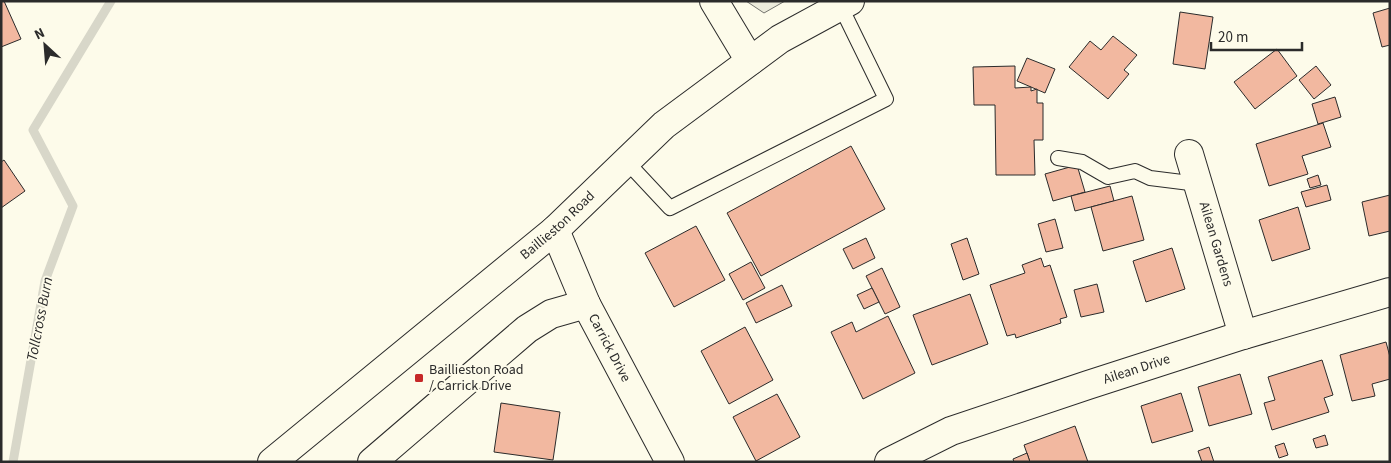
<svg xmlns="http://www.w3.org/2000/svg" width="1391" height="463" viewBox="0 0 1391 463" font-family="'Source Sans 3',sans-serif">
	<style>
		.green { fill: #ecebdb; stroke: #74746e }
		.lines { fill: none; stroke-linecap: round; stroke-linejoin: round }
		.stream { stroke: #d8d7c9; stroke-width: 9 }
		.building { fill: #f2b8a0; stroke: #2b2b2b }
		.lane-casing { stroke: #2b2b2b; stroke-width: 16 }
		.street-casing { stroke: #2b2b2b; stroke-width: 30 }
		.primary-casing { stroke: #2b2b2b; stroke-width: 30 }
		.lane { stroke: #fdfbea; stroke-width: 14 }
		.street { stroke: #fdfbea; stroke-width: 28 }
		.primary { stroke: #fdfbea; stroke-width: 28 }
		.poi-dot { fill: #c62828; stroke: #fdfbea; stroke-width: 2 }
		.labels { text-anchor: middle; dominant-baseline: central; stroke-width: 4; stroke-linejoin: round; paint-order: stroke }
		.street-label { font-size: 14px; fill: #2b2b2b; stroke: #fdfbea }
		.poi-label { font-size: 14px; fill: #2b2b2b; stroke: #fdfbea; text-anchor: start }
		.water-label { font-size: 15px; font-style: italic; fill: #2b2b2b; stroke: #fdfbea }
	</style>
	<rect width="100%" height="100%" fill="#fdfbea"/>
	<polygon class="green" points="746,1 785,1 764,13"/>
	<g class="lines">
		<polyline class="stream" points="13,462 45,281 73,206 33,130 111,1"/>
	</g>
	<g class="building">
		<polygon points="1,1 4,1 21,39 1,47"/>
		<polygon points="1390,8 1390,45 1382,47 1373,13"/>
		<polygon points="1180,12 1213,17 1205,69 1173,64"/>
		<polygon points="1113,36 1137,55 1124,70 1129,74 1108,99 1069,67 1090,41 1101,50"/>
		<polygon points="1277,49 1297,76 1255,109 1234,82"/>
		<polygon points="1027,58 1055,69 1045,93 1017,81"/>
		<polygon points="1015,66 1015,88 1031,87 1031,91 1037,89 1037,103 1043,103 1043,140 1034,140 1035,175 996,175 995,105 974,105 973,67"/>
		<polygon points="1316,66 1331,85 1314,99 1299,80"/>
		<polygon points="1335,97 1341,117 1318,124 1312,104"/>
		<polygon points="1323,123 1331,147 1302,156 1308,174 1269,186 1256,144"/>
		<polygon points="851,146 885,209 761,276 727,213"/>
		<polygon points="4,160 25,191 1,208 1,162"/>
		<polygon points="1077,165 1085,192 1053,201 1045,174"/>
		<polygon points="1318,175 1321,185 1310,188 1307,179"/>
		<polygon points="1327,185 1331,200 1306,207 1301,192"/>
		<polygon points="1110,186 1114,201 1075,211 1071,196"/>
		<polygon points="1390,195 1390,231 1369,236 1362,202"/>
		<polygon points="1132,196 1144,240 1103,251 1091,207"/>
		<polygon points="1298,207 1310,249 1272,261 1259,220"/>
		<polygon points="1055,219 1063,248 1046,252 1038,224"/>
		<polygon points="696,226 725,280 674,307 645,253"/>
		<polygon points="866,238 875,258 853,269 843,249"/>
		<polygon points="967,238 979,274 963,280 951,244"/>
		<polygon points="1172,248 1185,289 1146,302 1133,261"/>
		<polygon points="1041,258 1044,267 1050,265 1067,317 1060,319 1061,323 1016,338 1015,334 1007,336 990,285 1025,273 1022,265"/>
		<polygon points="751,262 765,288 743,300 729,274"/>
		<polygon points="882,268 900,307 885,314 866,276"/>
		<polygon points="1097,284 1104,312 1081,317 1074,290"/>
		<polygon points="782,285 792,306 756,323 746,303"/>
		<polygon points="872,288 879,302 864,309 857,295"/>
		<polygon points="970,294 988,344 932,365 913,315"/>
		<polygon points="888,316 915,373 863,399 831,332 852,322 856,332"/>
		<polygon points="745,327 773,380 729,404 701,351"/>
		<polygon points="1386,342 1390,357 1390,379 1372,384 1375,396 1352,401 1340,355"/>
		<polygon points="1322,360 1333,395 1324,398 1329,412 1272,430 1264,403 1275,400 1268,377"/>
		<polygon points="1240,374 1252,414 1209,426 1198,387"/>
		<polygon points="1181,393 1193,431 1152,443 1141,406"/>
		<polygon points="777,394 800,437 756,461 733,417"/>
		<polygon points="501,403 560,412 553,460 494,452"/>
		<polygon points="1075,426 1088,462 1030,462 1024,445"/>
		<polygon points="1325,435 1328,445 1316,448 1313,439"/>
		<polygon points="1284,443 1288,455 1279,458 1275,446"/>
		<polygon points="1209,447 1214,462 1202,462 1198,451"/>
		<polygon points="1027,453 1030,462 1014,462 1013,459"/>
	</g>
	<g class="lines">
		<g class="lane-casing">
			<g id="lane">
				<polyline points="1058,158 1082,162 1108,177 1135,171 1150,178 1198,184"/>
				<polyline points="626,161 670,208 886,99 840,5"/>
			</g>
		</g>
		<g class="street-casing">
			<g id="street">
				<polyline points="714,1 750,61"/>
				<path id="s1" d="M1189,154l54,181"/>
				<path id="s2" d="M555,230l31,74 84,158"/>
				<polyline points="372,462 527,329 551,314 586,304"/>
				<path id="s3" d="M889,462l62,-31 137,-46 155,-50 147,-43"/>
			</g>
		</g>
		<g class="primary-casing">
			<g id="primary">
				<path id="s4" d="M272,462l283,-232 109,-105 116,-86 70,-38"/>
			</g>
		</g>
		<use href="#lane" class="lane"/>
		<use href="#street" class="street"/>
		<use href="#primary" class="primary"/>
	</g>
	<rect class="poi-dot" x="414" y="373" width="10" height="10" rx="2.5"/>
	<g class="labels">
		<g class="street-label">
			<text stroke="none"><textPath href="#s4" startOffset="371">Baillieston Road</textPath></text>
			<text stroke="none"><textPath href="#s1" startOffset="94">Ailean Gardens</textPath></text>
			<text stroke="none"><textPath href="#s2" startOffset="130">Carrick Drive</textPath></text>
			<text stroke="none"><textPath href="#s3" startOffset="265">Ailean Drive</textPath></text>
		</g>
		<g class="poi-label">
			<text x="429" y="370">Baillieston Road<tspan x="429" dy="16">/ Carrick Drive</tspan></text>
		</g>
		<g class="water-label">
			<text transform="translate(40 319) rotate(-79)">Tollcross Burn</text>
		</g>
	</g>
	<rect width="1391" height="463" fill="none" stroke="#2b2b2b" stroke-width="5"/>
	<g transform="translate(45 45) rotate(334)" stroke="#fdfbea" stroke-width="4" paint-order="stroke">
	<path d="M0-4L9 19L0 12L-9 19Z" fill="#2b2b2b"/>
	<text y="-8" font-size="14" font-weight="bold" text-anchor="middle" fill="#2b2b2b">N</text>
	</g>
	<path d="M1211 42v8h91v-8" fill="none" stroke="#2b2b2b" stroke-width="2.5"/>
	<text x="1218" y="42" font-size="15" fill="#2b2b2b" stroke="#fdfbea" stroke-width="4" paint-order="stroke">20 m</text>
</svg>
